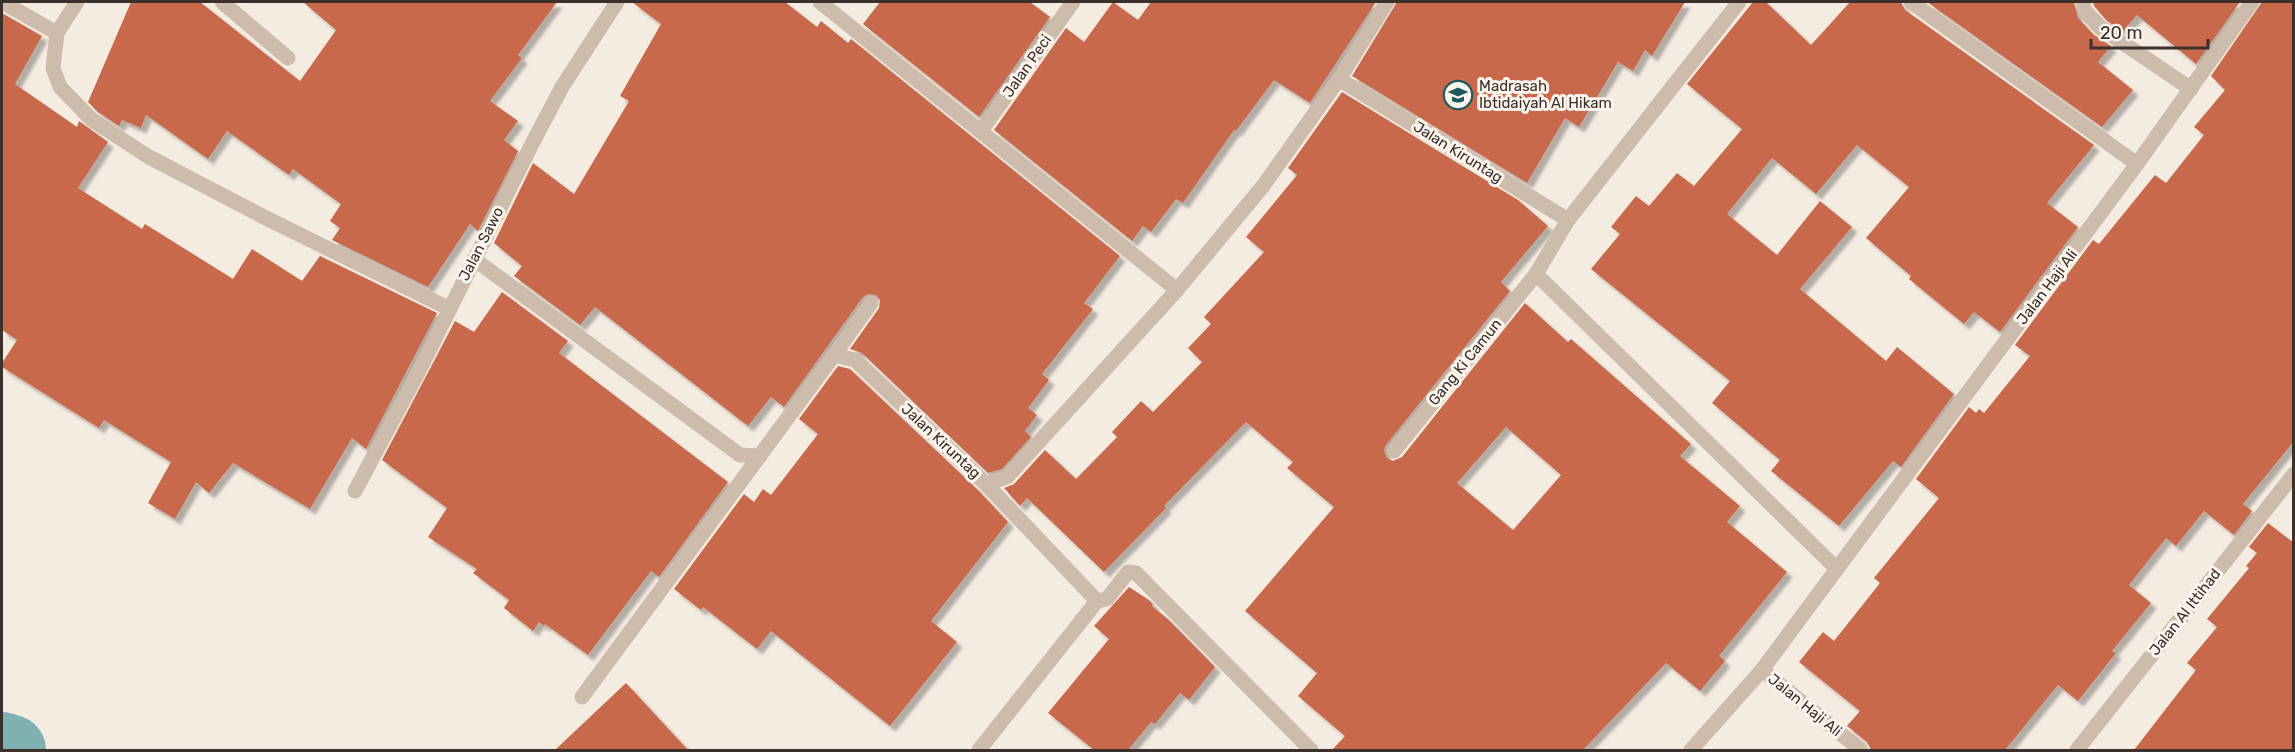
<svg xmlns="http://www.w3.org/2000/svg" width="2295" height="752" viewBox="0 0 2295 752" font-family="Rubik,sans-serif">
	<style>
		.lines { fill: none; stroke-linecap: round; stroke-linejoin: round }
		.river { stroke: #7fb0b2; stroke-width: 70 }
		.building { fill: #c8694b; fill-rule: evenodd; filter: url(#shadow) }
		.minor { stroke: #cdbbac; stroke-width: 15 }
		.labels { text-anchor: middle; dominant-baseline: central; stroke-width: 6; stroke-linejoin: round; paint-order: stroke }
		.street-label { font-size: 15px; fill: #3b302b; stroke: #fbf5ee }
		.poi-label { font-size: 15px; fill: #3b302b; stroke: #fbf5ee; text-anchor: start }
	</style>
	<defs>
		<filter id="shadow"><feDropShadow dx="5.5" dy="5.5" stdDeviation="1.5" flood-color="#0004"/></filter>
	</defs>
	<rect width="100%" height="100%" fill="#f4ebe1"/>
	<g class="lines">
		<polyline class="river" points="2,747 11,750"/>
	</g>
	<g class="building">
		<polygon points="131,2 200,2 300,81 336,30 303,2 557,2 518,55 522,58 490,101 518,121 504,140 518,151 478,231 470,224 428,287 332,240 340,228 330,221 341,204 293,169 289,175 227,131 208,159 146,115 141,128 122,120 119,126 98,112 88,102"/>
		<polygon points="632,2 785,2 817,27 821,21 848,43 851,39 1120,256 1084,303 1093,309 1042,374 1049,380 1028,408 1037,415 1025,431 1031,437 1002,469 988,473 862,353 850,349 879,308 880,300 876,295 868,294 863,297 784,407 771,397 748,426 595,307 580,325 514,276 522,266 494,243 533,163 574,194 629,101 620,96 661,24"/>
		<polygon points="880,2 1030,2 1050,17 979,117 863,24"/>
		<polygon points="1113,2 1138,20 1151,2 1376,2 1310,103 1274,80 1236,131 1234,130 1183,203 1176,199 1151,232 1143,226 1132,241 994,130 1066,28 1084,42"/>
		<polygon points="1397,2 1685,2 1652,56 1645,50 1633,71 1618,62 1579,127 1565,118 1527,183 1352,76"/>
		<polygon points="1753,2 1766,2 1811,45 1850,2 1901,2 1905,10 2094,145 2047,203 2078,227 2000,332 1974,312 1964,324 1909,279 1911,276 1866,238 1909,187 1857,145 1816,194 1772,158 1727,214 1777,255 1820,201 1852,227 1800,289 1886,361 1897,347 1954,394 1901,467 1893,461 1839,526 1771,471 1780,460 1712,403 1730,381 1591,269 1620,234 1611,227 1636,196 1649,206 1677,173 1694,186 1742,129 1687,84"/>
		<polygon points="1927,2 2074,2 2078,18 2094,35 2111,46 2098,62 2133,90 2102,127"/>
		<polygon points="2093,2 2240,2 2196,64 2137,15 2123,31 2107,21 2094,6"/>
		<polygon points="2262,2 2294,2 2294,441 2243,504 2252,511 2234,535 2204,511 2176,546 2166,538 2129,585 2151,603 2112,651 2116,653 2078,701 2058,685 2005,750 1871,750 1867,742 1847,726 1860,711 1799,662 1823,632 1834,641 1880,583 1874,578 1939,498 1916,479 1969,407 1976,413 1979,409 1984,413 2030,356 2015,345 2093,240 2099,244 2155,175 2166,183 2204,135 2194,127 2225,90 2211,76"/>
		<polygon points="2,13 42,36 15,84 77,127 79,121 108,142 78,188 142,229 145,224 233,279 252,249 302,281 320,256 437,313 366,449 352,438 310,509 233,463 209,493 196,482 175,519 148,503 171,462 104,420 99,428 2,367 2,363 17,340 2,330"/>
		<path d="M1342,92l176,108 30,26 -47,56 9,9 -124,154 -2,5 3,8 6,3 9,-4 123,-154 43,39 3,-3 120,105 -11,12 60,50 -13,16 60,50 -68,84 6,5 -25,30 -34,-28 -83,87h-251l13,-14 -47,-40 19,-23 -72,-62 89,-104 -47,-39 6,-6 -47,-40 -82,84 2,2 -62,64 -77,-74 -7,8 -16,-18 10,-4 31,-34 31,29 41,-42 -5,-5 29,-31 12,11 49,-50 -14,-14 23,-24 -7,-7 60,-65 -18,-15 51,-62 -9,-7zM1506,427l55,48 -48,55 -56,-47z"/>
		<polygon points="502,292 568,341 559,353 728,482 659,577 651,571 588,655 545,624 544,626 539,622 533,631 504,608 509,600 473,573 477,569 428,537 447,508 382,460 455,321 474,332"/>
		<polygon points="838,366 850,369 979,491 1008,522 931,621 957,642 890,726 771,631 757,649 703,607 701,610 674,589 744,494 754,502 763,489 771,495 818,434 799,419"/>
		<polygon points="2268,523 2294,543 2294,750 2134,750 2196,670 2187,663 2217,627 2207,619 2249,568 2246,566 2257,553 2249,547"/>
		<polygon points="1129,587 1149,600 1153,604 1152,606 1169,620 1215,667 1189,700 1180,693 1155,724 1151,722 1128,750 1094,750 1048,713 1109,639 1094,626"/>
		<polygon points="626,683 688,750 555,750"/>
	</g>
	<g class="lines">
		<g class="minor">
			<polyline points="2,2 57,33"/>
			<polyline points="77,2 57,33 53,68 60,87 92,120 149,157 264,217 450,309"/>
			<polyline points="222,2 288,58"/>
			<polyline points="820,2 1177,290"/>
			<polyline points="1739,2 1568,220 1536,274 1837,569"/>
			<polyline points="1911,2 2137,164"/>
			<polyline points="2083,2 2085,11 2101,28 2191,89"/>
			<polyline points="1339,79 1387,2"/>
			<polyline points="981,131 1073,2"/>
			<polyline points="474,259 740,455 760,456"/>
			<polyline points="834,355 871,303"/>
			<polyline points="1394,451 1536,274"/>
			<polyline points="986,484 1097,601 1107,599 1128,572 1136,573 1311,750"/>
			<polyline points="355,491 420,369 533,142 562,87 617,2"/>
			<polyline points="1762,670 1861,750"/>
			<polyline points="582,697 834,355 855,360 986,484 1007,477 1177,290 1263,186 1339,79 1568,220"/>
			<polyline points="979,750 1097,601"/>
			<polyline points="1691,750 1762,670 2137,164 2252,2"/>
			<polyline points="2077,750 2294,474"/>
		</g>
	</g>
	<defs>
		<g id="school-ring" transform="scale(1.5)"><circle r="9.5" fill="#fbf5ee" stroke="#1f5a5e" stroke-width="1.5"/><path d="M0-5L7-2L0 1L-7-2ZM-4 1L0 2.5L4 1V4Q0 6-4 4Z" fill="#1f5a5e"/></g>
	</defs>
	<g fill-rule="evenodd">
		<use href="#school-ring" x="1458" y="95"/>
	</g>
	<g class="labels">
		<g class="street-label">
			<text transform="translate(1027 66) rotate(-55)">Jalan Peci</text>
			<text transform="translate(1458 152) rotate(32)">Jalan Kiruntag</text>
			<text transform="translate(481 244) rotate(-63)">Jalan Sawo</text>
			<text transform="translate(2047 287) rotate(-53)">Jalan Haji Ali</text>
			<text transform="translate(1465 362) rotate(-51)">Gang Ki Camun</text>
			<text transform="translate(941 441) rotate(43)">Jalan Kiruntag</text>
			<text transform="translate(2185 612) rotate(-52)">Jalan Al Ittihad</text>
			<text transform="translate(1805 705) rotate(39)">Jalan Haji Ali</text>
		</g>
		<g class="poi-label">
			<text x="1479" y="86">Madrasah<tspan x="1479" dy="17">Ibtidaiyah Al Hikam</tspan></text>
		</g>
	</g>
	<rect width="2295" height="752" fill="none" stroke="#3b302b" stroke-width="6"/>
	<path d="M2091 39v9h117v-9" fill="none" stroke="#3b302b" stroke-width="3"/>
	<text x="2100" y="39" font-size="18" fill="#3b302b" stroke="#fbf5ee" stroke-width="4.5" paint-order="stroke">20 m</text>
</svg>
